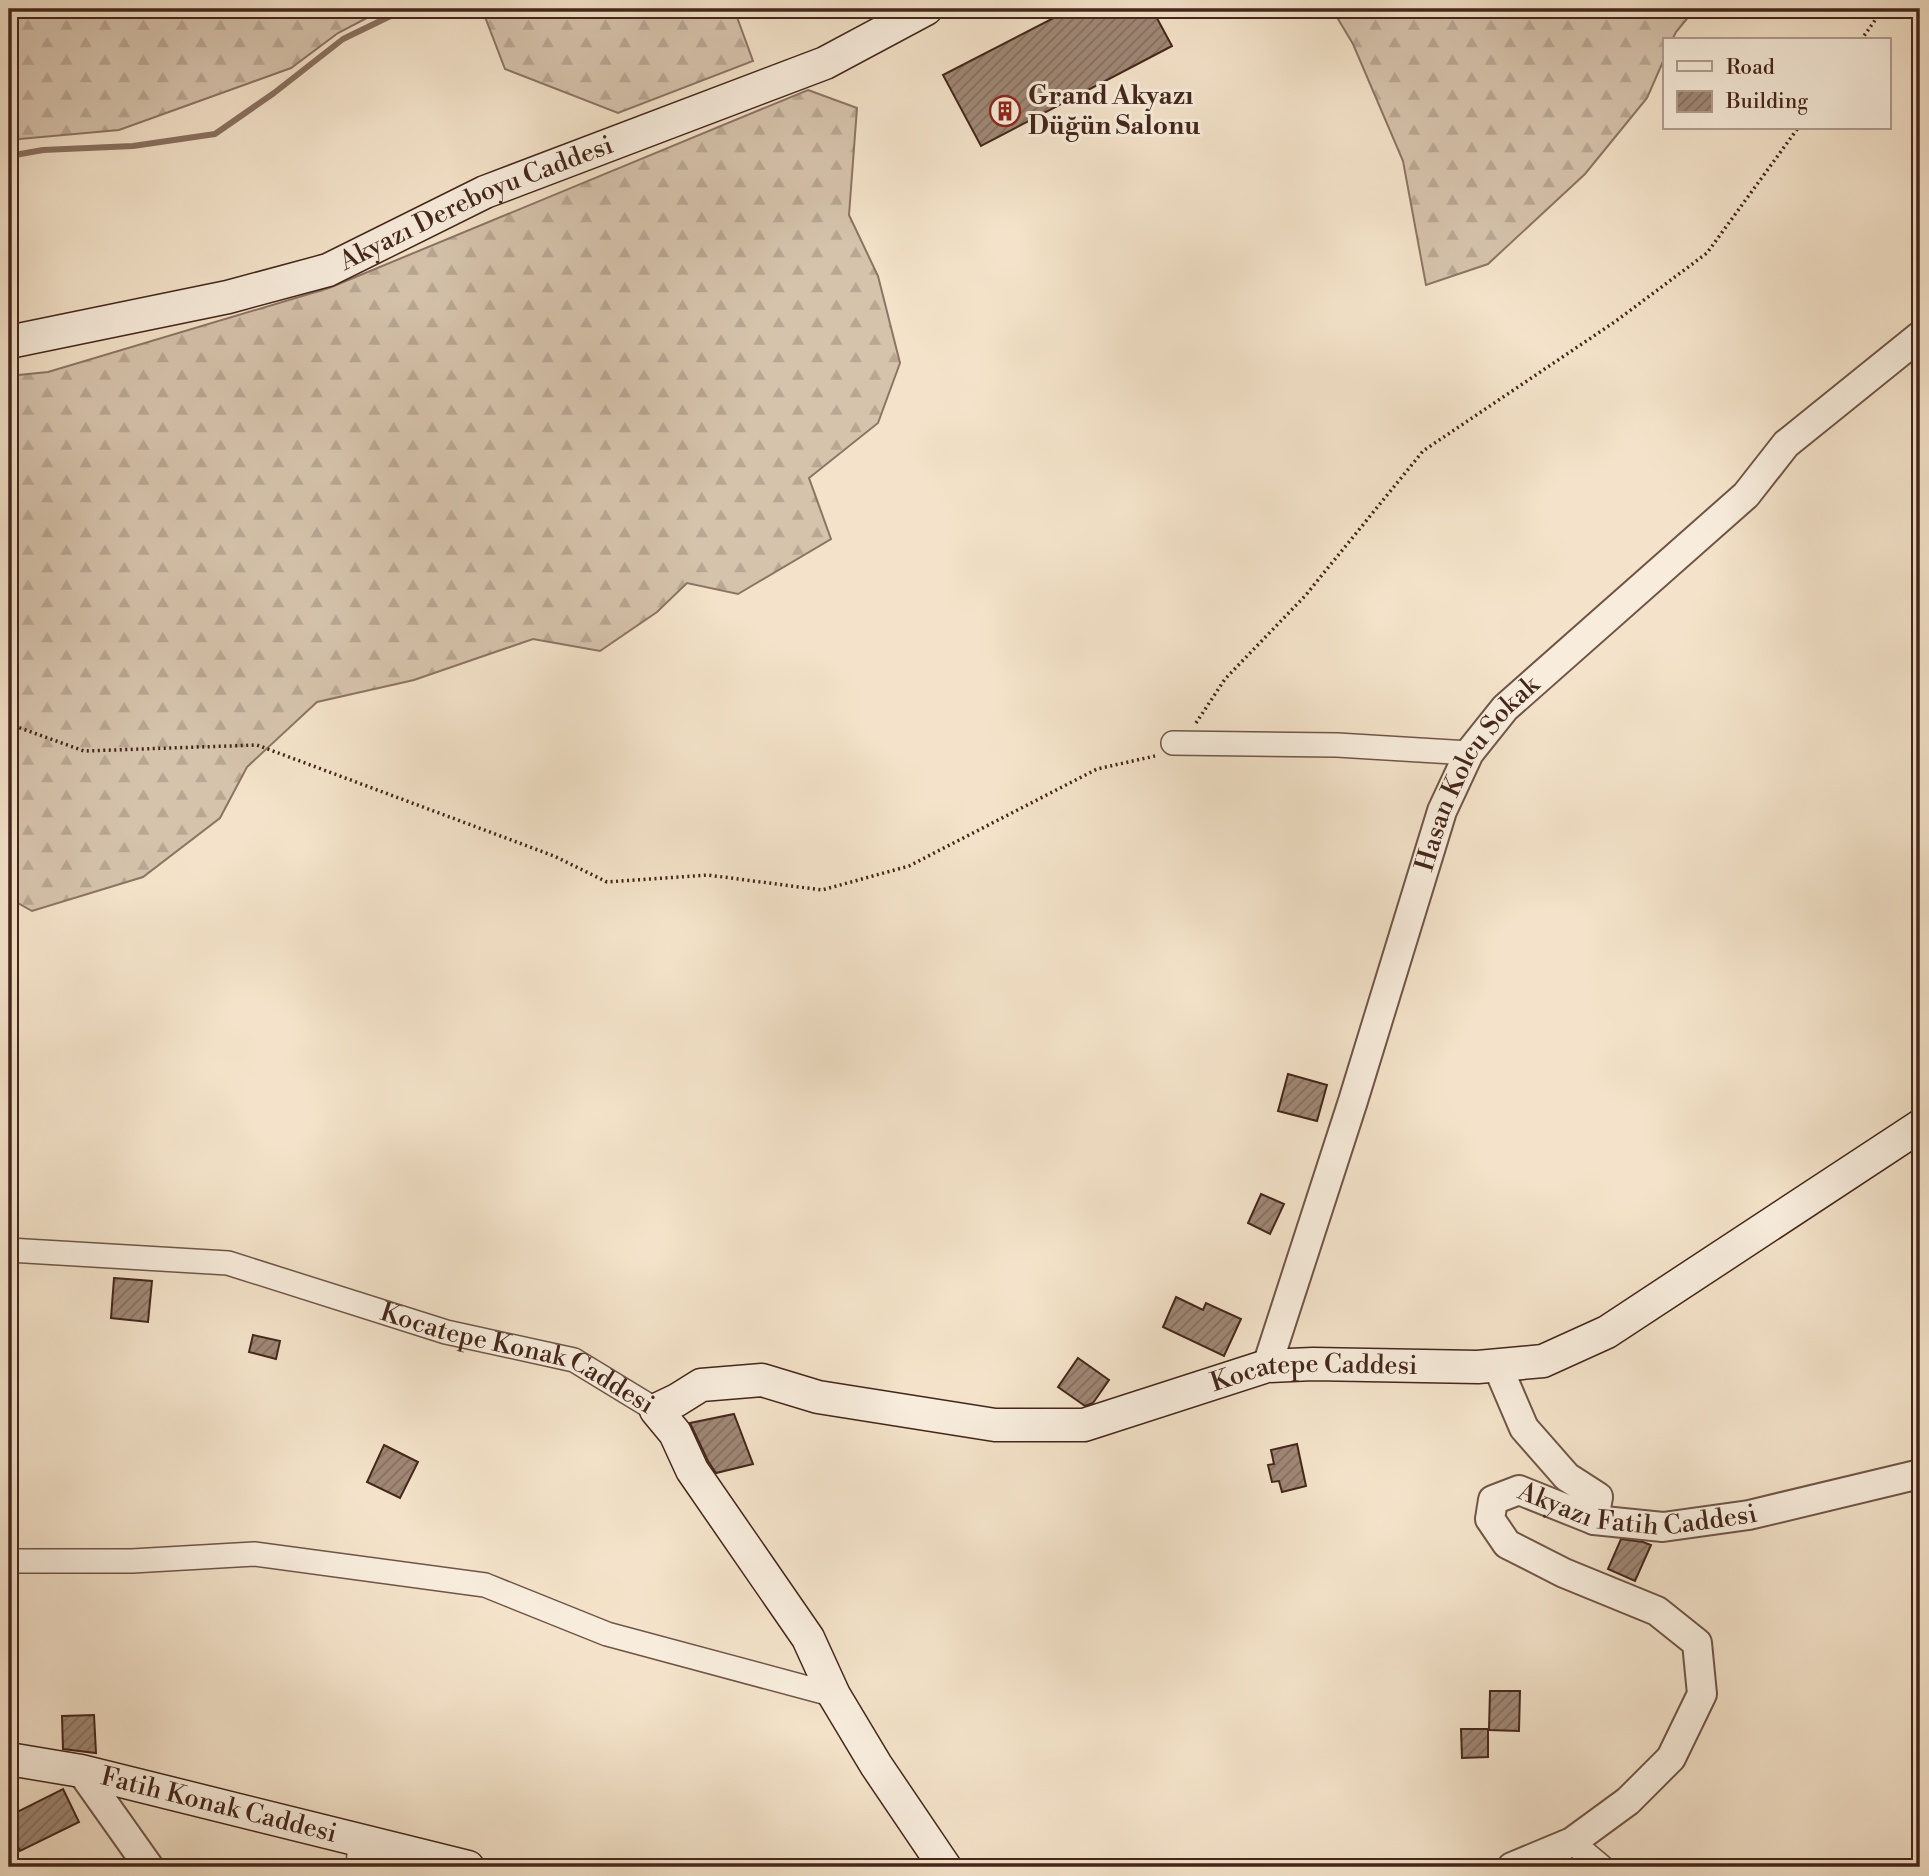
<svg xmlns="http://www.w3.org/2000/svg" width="1929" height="1876" viewBox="0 0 1929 1876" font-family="'Libre Bodoni',serif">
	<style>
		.forest { fill: url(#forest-firs); stroke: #8d7464; stroke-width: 2 }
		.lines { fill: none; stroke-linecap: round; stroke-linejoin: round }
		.stream { stroke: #8a7160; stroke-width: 6 }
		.building { fill: url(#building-hatch); stroke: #44261b; stroke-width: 2 }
		.minor-casing { stroke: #705547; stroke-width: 26 }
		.tertiary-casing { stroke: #705547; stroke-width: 32 }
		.secondary-casing { stroke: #44261b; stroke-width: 35 }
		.path { stroke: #44261b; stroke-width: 3.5; stroke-dasharray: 2 3.5; stroke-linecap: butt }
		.minor { stroke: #f8eddd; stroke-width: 23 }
		.tertiary { stroke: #f8eddd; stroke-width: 28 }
		.secondary { stroke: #f8eddd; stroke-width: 32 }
		.labels { text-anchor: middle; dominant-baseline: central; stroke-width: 6; stroke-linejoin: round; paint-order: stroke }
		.poi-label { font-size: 26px; font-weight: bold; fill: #44261b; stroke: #f8eddd; text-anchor: start }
		.street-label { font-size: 26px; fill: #44261b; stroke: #f8eddd }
	</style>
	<defs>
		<pattern id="forest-firs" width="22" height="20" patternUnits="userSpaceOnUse" patternTransform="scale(1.75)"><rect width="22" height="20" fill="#d6c3ac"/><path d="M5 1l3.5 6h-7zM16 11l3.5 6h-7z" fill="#b9a793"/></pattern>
		<pattern id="building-hatch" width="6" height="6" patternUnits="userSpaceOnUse" patternTransform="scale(1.75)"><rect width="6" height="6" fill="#a08876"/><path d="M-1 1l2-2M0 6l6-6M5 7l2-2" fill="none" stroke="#846f60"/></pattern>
	</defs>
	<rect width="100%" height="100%" fill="#f4e3ca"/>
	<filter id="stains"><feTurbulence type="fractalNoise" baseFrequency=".00286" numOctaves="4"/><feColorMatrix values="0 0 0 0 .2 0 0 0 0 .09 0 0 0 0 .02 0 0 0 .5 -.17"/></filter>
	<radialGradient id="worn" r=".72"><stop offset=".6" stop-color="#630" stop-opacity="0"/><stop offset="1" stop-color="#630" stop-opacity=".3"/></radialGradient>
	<g class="forest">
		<polygon points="9,9 384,9 338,33 291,68 119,130 9,140"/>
		<polygon points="482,9 734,9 753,61 618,113 505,69"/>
		<polygon points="1332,9 1695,9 1676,32 1672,40 1665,40 1665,57 1647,98 1585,174 1488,264 1426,285 1403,161 1353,44"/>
		<polygon points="808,90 857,108 849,215 878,276 900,363 878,423 809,478 831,539 738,594 687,583 657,612 600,651 533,639 414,680 317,702 247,767 220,818 143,877 32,911 9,898 9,376 48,372 329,288"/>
	</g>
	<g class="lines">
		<polyline class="stream" points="9,156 43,150 133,146 215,134 274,93 343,39 405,9"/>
	</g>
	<g class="building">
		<polygon points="1071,9 1152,9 1172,46 981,146 943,75"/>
		<polygon points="1288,1074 1327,1085 1317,1121 1278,1111"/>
		<polygon points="1261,1194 1284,1204 1270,1234 1248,1223"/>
		<polygon points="114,1278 152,1281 148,1322 111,1318"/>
		<polygon points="1176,1297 1203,1310 1206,1303 1241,1319 1224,1356 1163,1327"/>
		<polygon points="253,1335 280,1341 276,1359 249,1352"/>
		<polygon points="1078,1358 1109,1380 1093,1403 1085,1406 1058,1387"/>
		<polygon points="734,1414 753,1464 716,1473 708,1461 690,1423"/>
		<polygon points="1297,1444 1306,1486 1282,1492 1279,1481 1272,1482 1268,1465 1274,1464 1271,1450"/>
		<polygon points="384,1445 418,1462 400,1498 367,1482"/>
		<polygon points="1621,1539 1643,1542 1651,1545 1635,1581 1608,1569"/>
		<polygon points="1490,1691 1520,1691 1519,1731 1489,1730"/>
		<polygon points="94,1715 96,1753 63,1749 62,1716"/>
		<polygon points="1461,1729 1488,1729 1488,1757 1462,1758"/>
		<polygon points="63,1789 79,1822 20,1851 9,1828 9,1816"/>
	</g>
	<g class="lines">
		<g class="minor-casing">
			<g id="minor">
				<polyline points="1173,743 1337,745 1469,753"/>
				<path id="s1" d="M9,1250l219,13 218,69 128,28 82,50"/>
				<polyline points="9,1561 132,1561 254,1554 485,1585 607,1634 834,1695"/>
				<polyline points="1572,1842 1602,1867"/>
				<polyline points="358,1867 360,1841"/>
			</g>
		</g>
		<g class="tertiary-casing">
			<g id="tertiary">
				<polyline points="1497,1365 1524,1428 1567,1477 1598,1497 1594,1520"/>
				<path id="s2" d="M1267,1366l86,-265 89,-290 27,-58 36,-45 241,-213 40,-51 134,-108"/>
				<polyline points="81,1771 149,1867"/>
				<path id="s3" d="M1512,1867l60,-25 56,-41 43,-43 31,-64 -5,-51 -40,-32 -93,-38 -57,-29 -17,-25 3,-19 26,-10 75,30 69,7 86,-12 171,-41"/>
			</g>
		</g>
		<g class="secondary-casing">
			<g id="secondary">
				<path id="s4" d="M9,342l219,-45 100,-27 157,-78 340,-129 101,-54"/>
				<path id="s5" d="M9,1759l72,12 387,96"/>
				<path id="s6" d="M945,1867l-69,-102 -42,-70 -26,-57 -116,-168 -17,-37 -19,-23 21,-10 24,-15 61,-5 56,17 177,28h89l183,-59 46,-2 165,3 65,-6 64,-29 313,-206"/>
			</g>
		</g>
		<g class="path">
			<polyline points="1861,40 1883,9"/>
			<polyline points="1196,723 1225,679 1305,596 1423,451 1616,321 1707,253 1798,128"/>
			<polyline points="9,724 84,751 257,745 554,856 607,882 708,875 822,890 909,866 1097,769 1155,756"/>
		</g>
		<use href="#minor" class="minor"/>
		<use href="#tertiary" class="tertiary"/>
		<use href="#secondary" class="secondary"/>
	</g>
	<defs>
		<g id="building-ring" transform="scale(1.575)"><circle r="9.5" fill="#f8eddd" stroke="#8f2418" stroke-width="1.5"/><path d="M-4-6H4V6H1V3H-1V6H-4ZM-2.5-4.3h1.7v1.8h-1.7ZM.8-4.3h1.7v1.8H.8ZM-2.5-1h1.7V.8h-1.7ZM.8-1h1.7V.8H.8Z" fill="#8f2418"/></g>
	</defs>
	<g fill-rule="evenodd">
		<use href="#building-ring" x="1005" y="111"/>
	</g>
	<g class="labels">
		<g class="poi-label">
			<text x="1028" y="96">Grand Akyazı<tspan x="1028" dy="30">Düğün Salonu</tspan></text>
		</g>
		<g class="street-label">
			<text stroke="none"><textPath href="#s4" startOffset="490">Akyazı Dereboyu Caddesi</textPath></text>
			<text stroke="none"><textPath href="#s2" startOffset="632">Hasan Kolcu Sokak</textPath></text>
			<text stroke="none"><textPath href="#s1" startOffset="525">Kocatepe Konak Caddesi</textPath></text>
			<text stroke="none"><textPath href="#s6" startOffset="1220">Kocatepe Caddesi</textPath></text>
			<text stroke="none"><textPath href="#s3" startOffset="733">Akyazı Fatih Caddesi</textPath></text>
			<text stroke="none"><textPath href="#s5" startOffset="215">Fatih Konak Caddesi</textPath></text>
		</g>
	</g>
	<rect width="1929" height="1876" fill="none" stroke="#f4e3ca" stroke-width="35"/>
	<rect x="10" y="10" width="1908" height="1855" fill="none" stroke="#44261b" stroke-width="3.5"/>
	<rect x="18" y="18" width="1894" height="1841" fill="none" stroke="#44261b" stroke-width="2"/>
	<rect x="1663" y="38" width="228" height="91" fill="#f8eddd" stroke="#b09d8f" stroke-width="2"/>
	<rect x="1677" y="61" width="35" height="10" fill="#f8eddd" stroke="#b09d8f" stroke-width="2"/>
	<text x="1726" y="74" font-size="21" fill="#44261b">Road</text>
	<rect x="1677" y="91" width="35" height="21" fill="url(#building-hatch)" stroke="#b09d8f" stroke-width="2"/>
	<text x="1726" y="108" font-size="21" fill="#44261b">Building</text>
	<rect width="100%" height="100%" filter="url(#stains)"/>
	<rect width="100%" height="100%" fill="url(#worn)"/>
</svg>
